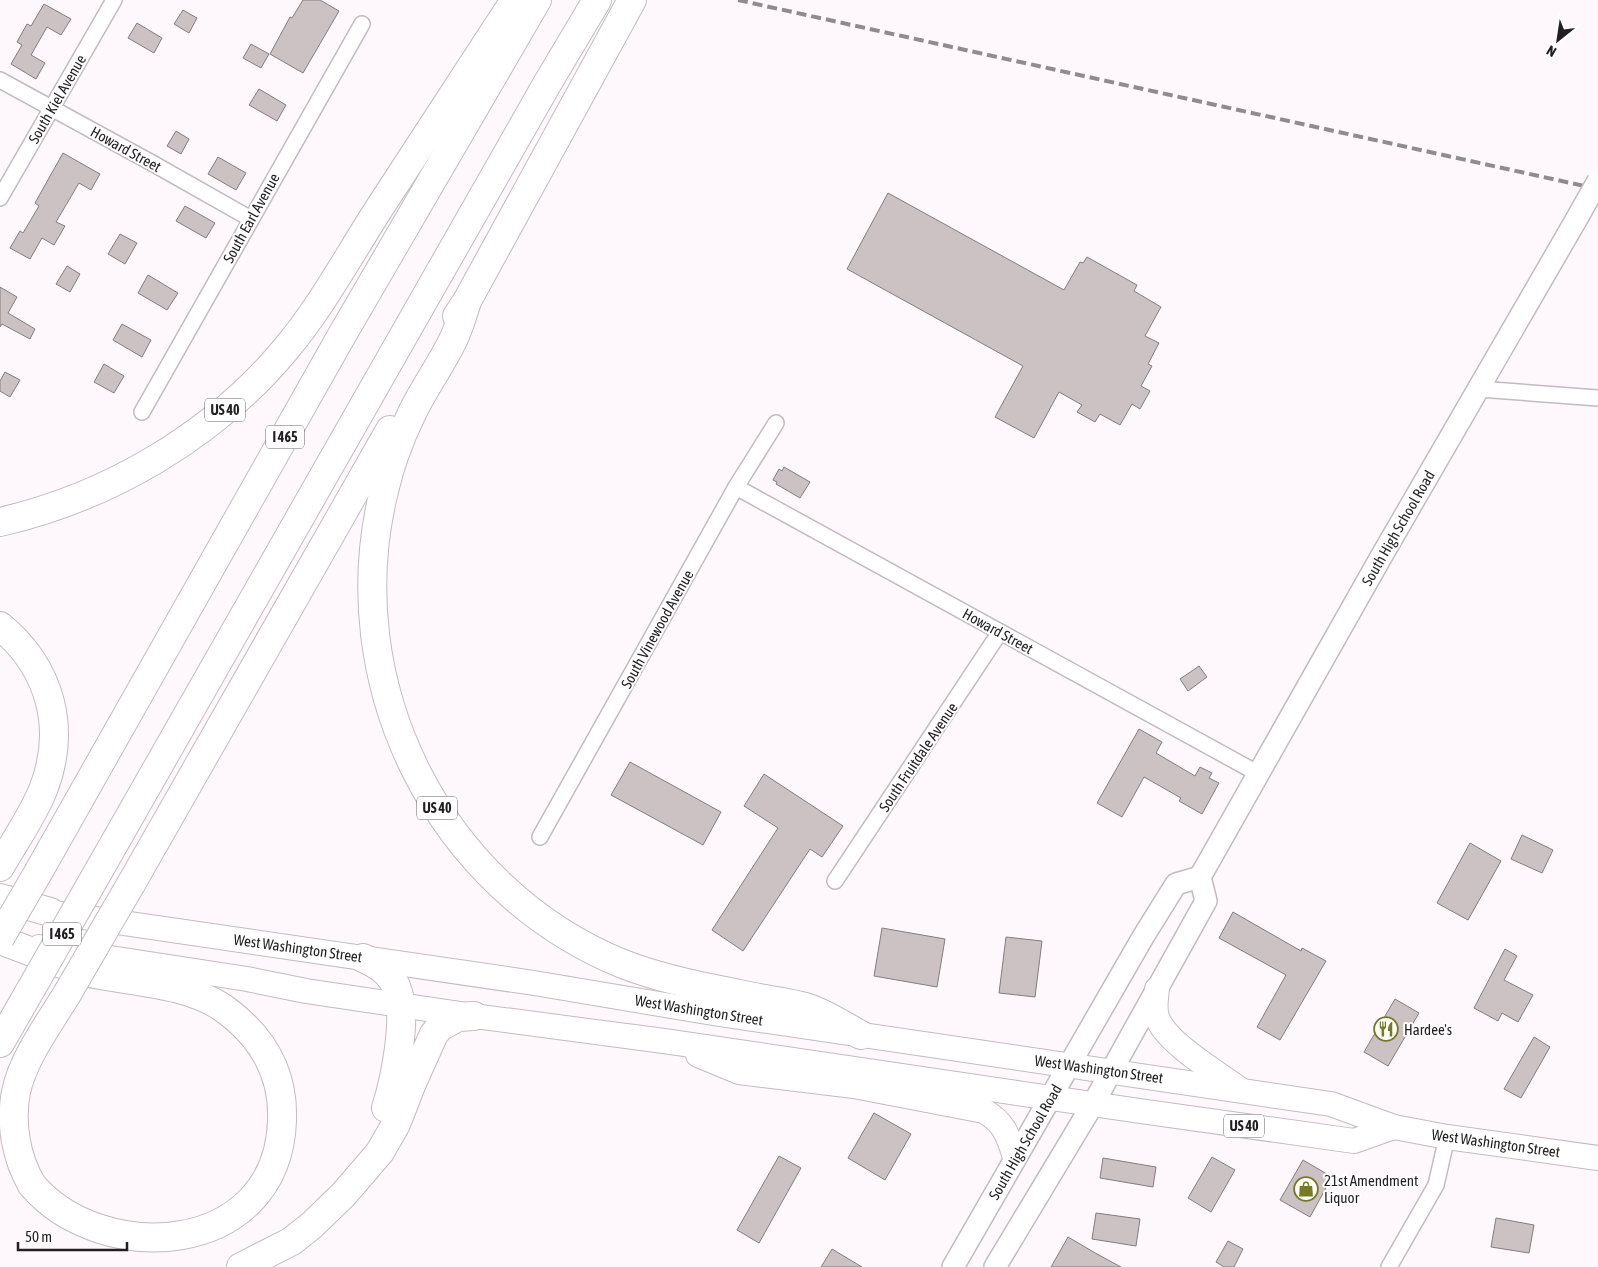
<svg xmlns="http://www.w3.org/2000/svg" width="1598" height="1267" viewBox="0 0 1598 1267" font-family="'Asap Condensed',sans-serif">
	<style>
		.building { fill: #ccc2c4; stroke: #857c7e }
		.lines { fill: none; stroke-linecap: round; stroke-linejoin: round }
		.street-casing { stroke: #c3bbc0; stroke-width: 18 }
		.secondary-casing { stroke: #c3bbc0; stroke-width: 24 }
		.primary-casing { stroke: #c3bbc0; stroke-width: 26 }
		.highway-casing { stroke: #c3bbc0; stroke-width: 30 }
		.street { stroke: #fff; stroke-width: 15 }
		.secondary { stroke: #fff; stroke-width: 21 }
		.primary { stroke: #fff; stroke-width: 24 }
		.highway { stroke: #fff; stroke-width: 28 }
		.rail { stroke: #8f8b8f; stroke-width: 4; stroke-dasharray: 10 5; stroke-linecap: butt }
		.secondary-bridge-casing { stroke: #c3bbc0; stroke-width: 24; stroke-linecap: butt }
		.highway-bridge-casing { stroke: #c3bbc0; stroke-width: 30; stroke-linecap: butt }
		.secondary-bridge { stroke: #fff; stroke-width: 21 }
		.highway-bridge { stroke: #fff; stroke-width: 28 }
		.labels { text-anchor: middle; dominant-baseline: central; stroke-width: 4; stroke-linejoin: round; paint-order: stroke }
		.shield { fill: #fff; stroke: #646264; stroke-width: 1 }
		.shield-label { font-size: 14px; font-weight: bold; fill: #211f21 }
		.street-label { font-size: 15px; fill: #211f21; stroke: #fff }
		.poi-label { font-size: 15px; fill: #211f21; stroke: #fff; text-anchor: start }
	</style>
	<rect width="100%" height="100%" fill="#fef8fd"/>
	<g class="building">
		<polygon points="303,0 320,0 339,11 303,73 270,54 290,17 292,18"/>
		<polygon points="44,4 71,19 61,35 47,27 31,55 45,63 36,79 11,64 22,45 17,42 27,24 31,26"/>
		<polygon points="183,10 197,18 189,33 174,24"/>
		<polygon points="137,23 162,38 154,53 128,38"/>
		<polygon points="251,44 269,54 261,68 243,58"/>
		<polygon points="259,89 286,105 277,121 249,105"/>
		<polygon points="176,131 189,139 181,154 167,146"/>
		<polygon points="63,153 100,174 91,190 79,183 56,222 65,226 54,245 42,238 30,259 10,248 20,231 23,233 39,206 35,203"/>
		<polygon points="218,157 246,173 236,190 208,174"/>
		<polygon points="888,193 1064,290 1080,262 1083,263 1087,257 1137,285 1134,291 1161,307 1145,336 1159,343 1148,364 1152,366 1141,386 1150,391 1140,409 1132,404 1120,425 1100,414 1095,422 1077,412 1082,405 1059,392 1034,438 995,417 1023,366 847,269"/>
		<polygon points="185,206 215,223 206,238 176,221"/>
		<polygon points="120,234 137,243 125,264 108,254"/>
		<polygon points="67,266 80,274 70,292 56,284"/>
		<polygon points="148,275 178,293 167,310 138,293"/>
		<polygon points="0,287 17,297 8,313 35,329 30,339 2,324 0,327"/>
		<polygon points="122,324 151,340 142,357 113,340"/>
		<polygon points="104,364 124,376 114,393 94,382"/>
		<polygon points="5,372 20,380 10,397 0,391 0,381"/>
		<polygon points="784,467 810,482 800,498 776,484 777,482 773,480 779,469 782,471"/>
		<polygon points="1199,666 1207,677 1188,691 1180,679"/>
		<polygon points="1139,729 1162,742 1156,753 1195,776 1200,767 1212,773 1209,778 1219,783 1202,814 1179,801 1181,798 1144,777 1122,817 1097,803"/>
		<polygon points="630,762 721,812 703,845 611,795"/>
		<polygon points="764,774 843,826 822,857 810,849 743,951 712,930 778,828 744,806"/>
		<polygon points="1522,835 1553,850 1542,873 1511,859"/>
		<polygon points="1470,843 1501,861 1468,920 1437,903"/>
		<polygon points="1233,912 1301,951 1302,948 1326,961 1280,1040 1257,1027 1286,975 1219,938"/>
		<polygon points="882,928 945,939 937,987 874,976"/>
		<polygon points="1006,937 1042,941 1035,997 999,993"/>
		<polygon points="1505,949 1517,956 1504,980 1533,995 1518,1022 1502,1013 1498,1021 1474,1008"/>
		<polygon points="1395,999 1419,1013 1388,1066 1364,1052"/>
		<polygon points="1534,1037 1550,1047 1521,1098 1504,1089"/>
		<polygon points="874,1113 911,1134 885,1180 848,1158"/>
		<polygon points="779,1156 801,1168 759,1243 737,1230"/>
		<polygon points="1212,1157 1235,1170 1211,1212 1188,1198"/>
		<polygon points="1103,1158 1156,1167 1153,1187 1100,1178"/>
		<polygon points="1303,1160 1332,1177 1310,1217 1280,1200"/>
		<polygon points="1096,1213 1140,1219 1136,1246 1092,1239"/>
		<polygon points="1496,1218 1534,1225 1529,1253 1491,1247"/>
		<polygon points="1068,1237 1097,1254 1121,1267 1051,1267"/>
		<polygon points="1228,1241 1243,1249 1234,1267 1224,1267 1216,1262"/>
		<polygon points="832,1249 862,1267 821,1267"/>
	</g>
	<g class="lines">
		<g class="street-casing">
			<g id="street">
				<polyline points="0,80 152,163 251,219"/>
				<polyline points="0,198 114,0"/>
				<polyline points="1479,389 1598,398"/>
				<polyline points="142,412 362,24"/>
				<polyline points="736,487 1259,774"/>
				<polyline points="540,837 736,487 776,423"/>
				<polyline points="835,881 1000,632"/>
				<polyline points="1389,1267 1436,1185 1447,1137"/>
			</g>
		</g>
		<g class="secondary-casing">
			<g id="secondary">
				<polyline points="953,1267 1143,937 1176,884 1200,877"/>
				<polyline points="995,1267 1093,1104 1206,901 1200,877 1381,557 1576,220"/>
			</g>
		</g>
		<g class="primary-casing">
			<g id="primary">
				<polyline points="55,913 534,983 713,1013 1331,1104 1394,1127 1447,1137 1598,1158"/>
				<polyline points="39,947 247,979 306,991 474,1016 664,1041 1140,1111 1354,1141 1394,1127"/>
				<path d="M1157,989c-1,9 -3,19 0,28 8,25 59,55 81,71"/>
				<path d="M698,1055l41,17 115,14 130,25c21,12 24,25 31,46"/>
			</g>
		</g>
		<g class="highway-casing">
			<g id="highway">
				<path d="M467,301c-4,13 -8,27 -14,39 -12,25 -29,48 -41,73 -12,25 -22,51 -28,78 -48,193 55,398 239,473 44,17 91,25 136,34 16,3 32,5 46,9 18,5 39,19 56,28"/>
				<polyline points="457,316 467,301 632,0"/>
				<path d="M0,522c109,-25 213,-86 285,-172 37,-44 64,-95 95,-143 45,-69 90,-138 135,-207"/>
				<path d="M0,626c51,42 67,103 43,164 -11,27 -29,52 -43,77"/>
				<polyline points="39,871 342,335 537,0"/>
				<polyline points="94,879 547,84 597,0"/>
				<polyline points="131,884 390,430"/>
				<polyline points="0,898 50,912"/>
				<path d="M8,943c17,6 34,13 51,20 9,3 18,7 26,9 44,10 100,10 138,36 38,27 61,64 59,113 -5,137 -180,146 -250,64 -16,-27 -22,-62 -16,-93 7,-34 33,-68 51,-98"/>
				<path d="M363,958c16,7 30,16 35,34 9,27 -3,88 -12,116"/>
				<polyline points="0,1043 31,989"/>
				<polyline points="241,1267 292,1241 312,1225 344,1194 380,1152 396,1124 412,1083 434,1034 440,1027 458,1017 474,1016"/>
			</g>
		</g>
		<use href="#street" class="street"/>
		<use href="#secondary" class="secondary"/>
		<use href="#primary" class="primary"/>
		<use href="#highway" class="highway"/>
		<polyline class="rail" points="738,0 1598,189"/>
		<g class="secondary-bridge-casing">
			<polyline id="secondary-bridge" points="1576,220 1598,181"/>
		</g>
		<g class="highway-bridge-casing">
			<g id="highway-bridge">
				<polyline points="0,938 39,871"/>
				<polyline points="31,989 94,879"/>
				<polyline points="67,994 131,884"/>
			</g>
		</g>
		<use href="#secondary-bridge" class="secondary-bridge"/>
		<use href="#highway-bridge" class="highway-bridge"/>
	</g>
	<defs>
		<g id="restaurant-ring" transform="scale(1.25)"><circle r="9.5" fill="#fff" stroke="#757a23" stroke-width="1.5"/><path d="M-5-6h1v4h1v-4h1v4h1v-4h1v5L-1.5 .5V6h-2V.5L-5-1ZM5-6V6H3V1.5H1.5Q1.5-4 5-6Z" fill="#757a23"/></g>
		<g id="shop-ring" transform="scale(1.25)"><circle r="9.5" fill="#fff" stroke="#757a23" stroke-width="1.5"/><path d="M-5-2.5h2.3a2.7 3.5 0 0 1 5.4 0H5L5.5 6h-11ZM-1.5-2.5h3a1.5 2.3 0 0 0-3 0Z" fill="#757a23"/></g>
	</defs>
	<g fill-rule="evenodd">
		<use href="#restaurant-ring" x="1386" y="1029"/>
		<use href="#shop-ring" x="1306" y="1189"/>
	</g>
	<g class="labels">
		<g class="shield">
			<rect x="205" y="398.5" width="40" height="23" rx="4"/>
			<rect x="266" y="425.5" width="38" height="23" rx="4"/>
			<rect x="417" y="796.5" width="40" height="23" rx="4"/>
			<rect x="43" y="922.5" width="38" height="23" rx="4"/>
			<rect x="1224" y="1114.5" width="40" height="23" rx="4"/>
		</g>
		<g class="shield-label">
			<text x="225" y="410">US 40</text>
			<text x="285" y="437">I 465</text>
			<text x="437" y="808">US 40</text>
			<text x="62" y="934">I 465</text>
			<text x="1244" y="1126">US 40</text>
		</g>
		<g class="street-label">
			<text transform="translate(57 99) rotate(-60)">South Kiel Avenue</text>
			<text transform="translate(126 149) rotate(29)">Howard Street</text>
			<text transform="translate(251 218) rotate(-61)">South Earl Avenue</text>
			<text transform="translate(1398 528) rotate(-60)">South High School Road</text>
			<text transform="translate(657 629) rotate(-61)">South Vinewood Avenue</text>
			<text transform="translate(998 631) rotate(29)">Howard Street</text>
			<text transform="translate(918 757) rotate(-56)">South Fruitdale Avenue</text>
			<text transform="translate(298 948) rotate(8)">West Washington Street</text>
			<text transform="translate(699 1010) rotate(9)">West Washington Street</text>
			<text transform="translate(1099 1069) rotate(8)">West Washington Street</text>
			<text transform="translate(1025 1142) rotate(-60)">South High School Road</text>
			<text transform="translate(1496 1143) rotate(8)">West Washington Street</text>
		</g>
		<g class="poi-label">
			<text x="1404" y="1029">Hardee's</text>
			<text x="1324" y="1180">21st Amendment<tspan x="1324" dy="17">Liquor</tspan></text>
		</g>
	</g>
	<g transform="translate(1558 40) rotate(210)" stroke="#ffffff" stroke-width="4" paint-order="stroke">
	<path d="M0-4L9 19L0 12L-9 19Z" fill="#211f21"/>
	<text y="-8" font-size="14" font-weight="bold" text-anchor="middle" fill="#211f21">N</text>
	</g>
	<path d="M18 1242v8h109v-8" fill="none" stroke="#211f21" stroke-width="2.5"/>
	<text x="25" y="1242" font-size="15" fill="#211f21" stroke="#ffffff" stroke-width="4" paint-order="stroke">50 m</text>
</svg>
